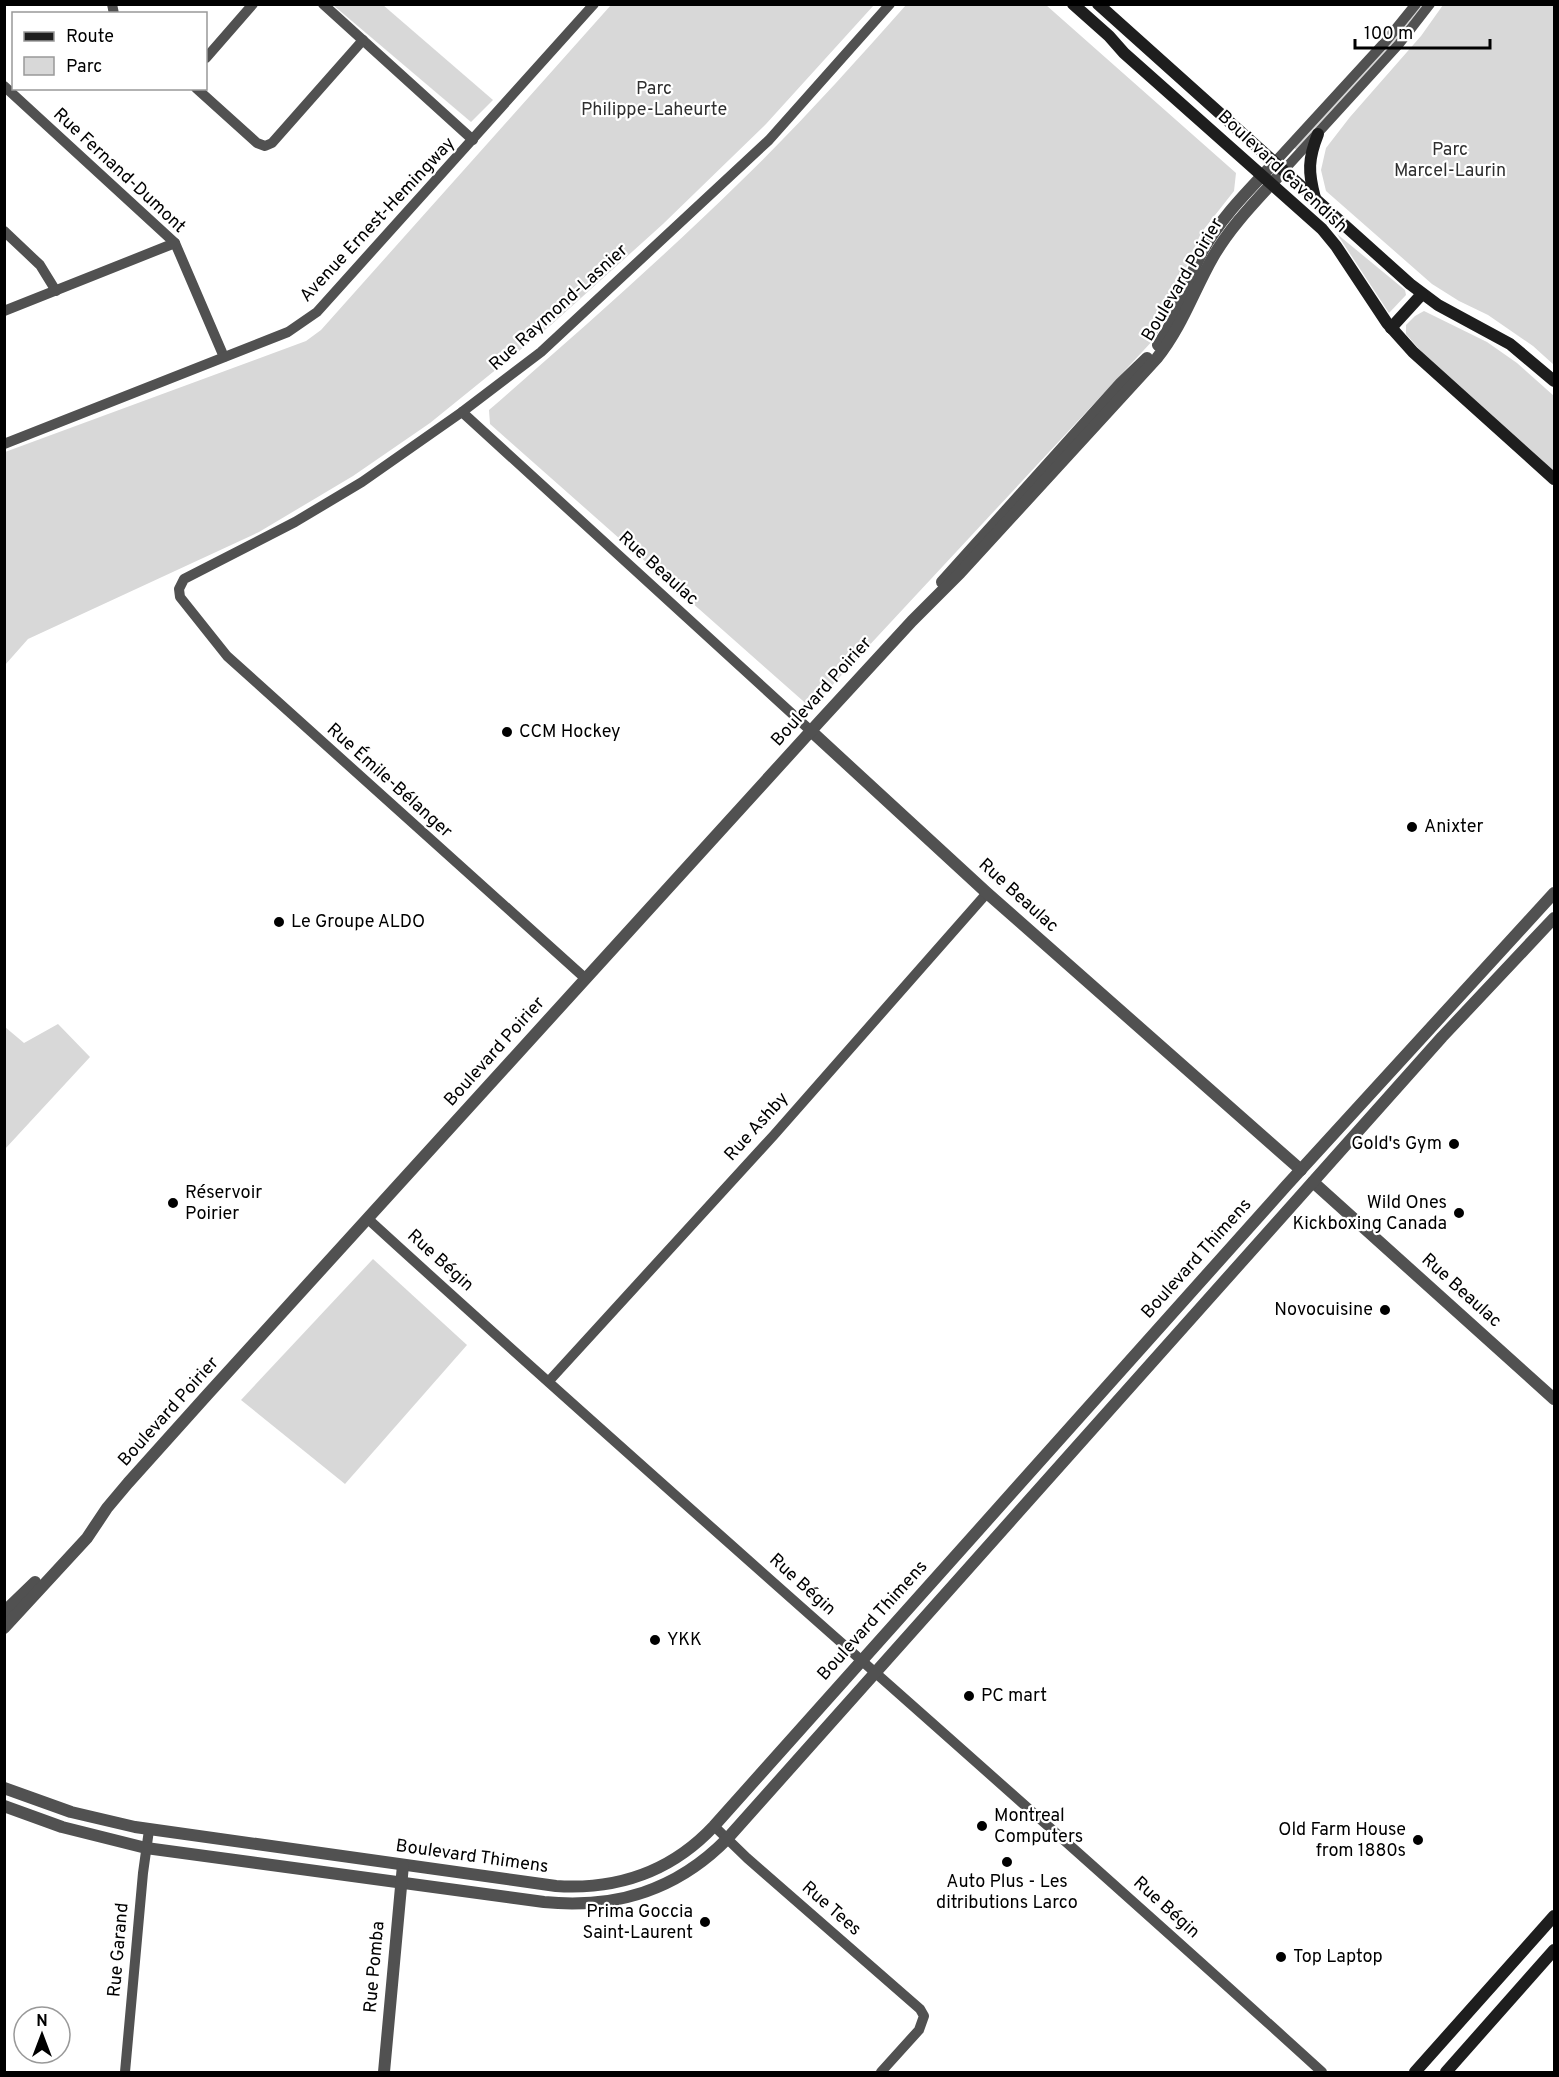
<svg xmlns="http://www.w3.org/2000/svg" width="1559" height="2077" viewBox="0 0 1559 2077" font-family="Overpass,sans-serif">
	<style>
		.green { fill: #d8d8d8 }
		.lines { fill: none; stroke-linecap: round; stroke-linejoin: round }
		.minor { stroke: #515151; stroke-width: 10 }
		.tertiary { stroke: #515151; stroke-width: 12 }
		.secondary { stroke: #1e1e1e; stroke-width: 12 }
		.poi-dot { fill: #000; stroke: #fff; stroke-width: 2 }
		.labels { text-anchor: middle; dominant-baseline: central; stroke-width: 4.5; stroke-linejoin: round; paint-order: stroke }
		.park-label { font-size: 18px; fill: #2f2f2f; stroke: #fff }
		.street-label { font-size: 18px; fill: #000; stroke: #fff }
		.poi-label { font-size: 18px; fill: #000; stroke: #fff; text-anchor: start }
	</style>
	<rect width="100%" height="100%" fill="#fff"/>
	<g class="green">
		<polygon points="333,5 383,5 493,100 471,122"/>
		<polygon points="611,5 874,5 766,124 663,224 551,325 430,423 353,476 259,532 28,639 5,665 5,452 306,341 321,330"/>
		<path d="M906,5h140l190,168 -2,18 -33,42 -45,104 -345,371 -321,-284 -1,-14c85,-74 169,-148 249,-226 59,-57 114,-118 168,-179z"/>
		<polygon points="1419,5 1427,5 1415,20 1298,151 1293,147"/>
		<polygon points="1443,5 1554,5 1554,365 1533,346 1488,315 1459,301 1432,284 1326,191 1321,170 1326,148 1350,117 1421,36"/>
		<polygon points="1337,234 1405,290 1406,295 1389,313"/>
		<polygon points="1424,311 1487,342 1517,363 1554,396 1554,472 1426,357 1406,334 1406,325 1415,316"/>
		<polygon points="58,1024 90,1057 5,1149 5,1027 24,1043"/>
		<polygon points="373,1259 467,1345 345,1484 241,1400"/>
	</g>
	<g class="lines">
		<g class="minor">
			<polyline points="112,4 114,14"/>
			<polyline points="323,4 473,140"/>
			<polyline points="206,58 253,4"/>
			<polyline points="4,86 175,243 224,357"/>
			<polyline points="196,88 257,143 265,146 272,143 363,40"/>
			<polyline points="1275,162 1386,41 1416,4"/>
			<polyline points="1284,170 1399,44 1430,4"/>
			<polyline points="4,231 40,265 56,291"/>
			<polyline points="4,311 175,243"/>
			<polyline points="462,412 811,731"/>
			<polyline points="4,444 288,332 317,312 594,4"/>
			<polyline points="586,979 227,656 180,597 179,589 184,579 295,522 362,482 462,412 541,352 769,140 890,4"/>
			<path d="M368,1219c315,288 639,566 954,853"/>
			<polyline points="549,1381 774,1135 987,893"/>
			<polyline points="714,1826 747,1858 920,2009 924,2016 919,2030 881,2072"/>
			<polyline points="125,2072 143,1873 149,1830"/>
		</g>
		<g class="tertiary">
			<path d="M1158,345c20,-28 28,-62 44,-93 18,-34 47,-62 73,-90"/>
			<polyline points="942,582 1121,383 1147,358"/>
			<polyline points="811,731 987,893 1301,1170"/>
			<polyline points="1313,1182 1554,1399"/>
			<polyline points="4,1612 35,1582"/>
			<path d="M4,1628l83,-90 20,-30 21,-25 79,-88 613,-674 92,-100 48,-48 197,-215c25,-31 37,-68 56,-101 19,-33 46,-59 71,-87"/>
			<path d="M4,1788l67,24 64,15 421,59c62,4 115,-14 158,-60l572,-640 268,-293"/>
			<path d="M4,1806l58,21 84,21 398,54c71,7 132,-11 183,-63l715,-802 112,-119"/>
			<polyline points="384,2072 403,1865"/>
		</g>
		<g class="secondary">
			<polyline points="1073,4 1109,36 1124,53 1322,229 1336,246 1387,323 1413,352 1554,479"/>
			<polyline points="1098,4 1410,284 1438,305 1510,344 1554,381"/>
			<path d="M1315,198c-7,-26 -7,-39 3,-64"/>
			<polyline points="1391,328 1422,294"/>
			<polyline points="1415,2072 1554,1916"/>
			<polyline points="1446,2072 1554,1950"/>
		</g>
	</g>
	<g class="poi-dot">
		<circle cx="507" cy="732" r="6"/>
		<circle cx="1412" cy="827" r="6"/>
		<circle cx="279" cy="922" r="6"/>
		<circle cx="1454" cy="1144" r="6"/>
		<circle cx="173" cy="1203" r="6"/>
		<circle cx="1459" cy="1213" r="6"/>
		<circle cx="1385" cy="1310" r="6"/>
		<circle cx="655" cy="1640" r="6"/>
		<circle cx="969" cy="1696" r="6"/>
		<circle cx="982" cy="1826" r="6"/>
		<circle cx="1418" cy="1840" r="6"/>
		<circle cx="1007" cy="1862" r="6"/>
		<circle cx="705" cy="1922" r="6"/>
		<circle cx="1281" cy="1957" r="6"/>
	</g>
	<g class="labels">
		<g class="park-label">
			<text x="654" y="89">Parc<tspan x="654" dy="21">Philippe-Laheurte</tspan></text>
			<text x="1450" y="150">Parc<tspan x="1450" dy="21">Marcel-Laurin</tspan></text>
		</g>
		<g class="street-label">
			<text transform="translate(119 171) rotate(43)">Rue Fernand-Dumont</text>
			<text transform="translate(1282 172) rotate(43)">Boulevard Cavendish</text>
			<text transform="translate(378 220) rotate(-47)">Avenue Ernest-Hemingway</text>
			<text transform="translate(1183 280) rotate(-59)">Boulevard Poirier</text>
			<text transform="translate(559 308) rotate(-42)">Rue Raymond-Lasnier</text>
			<text transform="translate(658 569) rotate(42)">Rue Beaulac</text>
			<text transform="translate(822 692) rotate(-48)">Boulevard Poirier</text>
			<text transform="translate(389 781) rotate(42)">Rue Émile-Bélanger</text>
			<text transform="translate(1018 896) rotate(42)">Rue Beaulac</text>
			<text transform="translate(495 1052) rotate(-48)">Boulevard Poirier</text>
			<text transform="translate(757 1127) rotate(-48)">Rue Ashby</text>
			<text transform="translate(1197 1259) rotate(-48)">Boulevard Thimens</text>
			<text transform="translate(440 1261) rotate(42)">Rue Bégin</text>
			<text transform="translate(1461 1291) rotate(42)">Rue Beaulac</text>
			<text transform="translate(169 1412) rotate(-48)">Boulevard Poirier</text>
			<text transform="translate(802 1585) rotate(42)">Rue Bégin</text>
			<text transform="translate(873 1621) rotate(-48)">Boulevard Thimens</text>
			<text transform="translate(472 1857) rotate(8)">Boulevard Thimens</text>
			<text transform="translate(1166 1908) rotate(42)">Rue Bégin</text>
			<text transform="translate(831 1909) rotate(41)">Rue Tees</text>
			<text transform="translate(119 1950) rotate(-85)">Rue Garand</text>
			<text transform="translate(375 1967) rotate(-85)">Rue Pomba</text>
		</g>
		<g class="poi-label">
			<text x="519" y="732">CCM Hockey</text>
			<text x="1424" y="827">Anixter</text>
			<text x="291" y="922">Le Groupe ALDO</text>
			<text x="1442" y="1144" text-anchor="end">Gold's Gym</text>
			<text x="185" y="1193">Réservoir<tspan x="185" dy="21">Poirier</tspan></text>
			<text x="1447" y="1203" text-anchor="end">Wild Ones<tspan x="1447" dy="21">Kickboxing Canada</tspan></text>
			<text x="1373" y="1310" text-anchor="end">Novocuisine</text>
			<text x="667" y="1640">YKK</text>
			<text x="981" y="1696">PC mart</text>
			<text x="994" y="1816">Montreal<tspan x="994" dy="21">Computers</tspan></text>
			<text x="1406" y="1830" text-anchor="end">Old Farm House<tspan x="1406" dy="21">from 1880s</tspan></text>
			<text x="1007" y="1882" text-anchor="middle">Auto Plus - Les<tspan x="1007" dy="21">ditributions Larco</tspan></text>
			<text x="693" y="1912" text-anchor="end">Prima Goccia<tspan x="693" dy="21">Saint-Laurent</tspan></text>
			<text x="1293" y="1957">Top Laptop</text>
		</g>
	</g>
	<rect width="1559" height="2077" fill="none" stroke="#000000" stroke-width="12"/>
	<rect x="12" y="12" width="195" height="78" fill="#ffffff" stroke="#999999" stroke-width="1.5"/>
	<rect x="24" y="32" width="30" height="9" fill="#1e1e1e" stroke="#999999" stroke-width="1.5"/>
	<text x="66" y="42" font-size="18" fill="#000000">Route</text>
	<rect x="24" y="57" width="30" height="18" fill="#d8d8d8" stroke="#999999" stroke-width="1.5"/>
	<text x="66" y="72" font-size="18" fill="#000000">Parc</text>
	<g transform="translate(42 2035)"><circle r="28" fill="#ffffff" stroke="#999999" stroke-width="1.5"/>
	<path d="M0-4.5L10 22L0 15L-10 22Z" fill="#000000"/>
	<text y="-9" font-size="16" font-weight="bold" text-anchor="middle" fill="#000000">N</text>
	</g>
	<path d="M1355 39v9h135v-9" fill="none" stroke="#000000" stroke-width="3"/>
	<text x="1364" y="39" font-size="18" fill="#000000" stroke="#ffffff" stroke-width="4.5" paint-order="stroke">100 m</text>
</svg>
